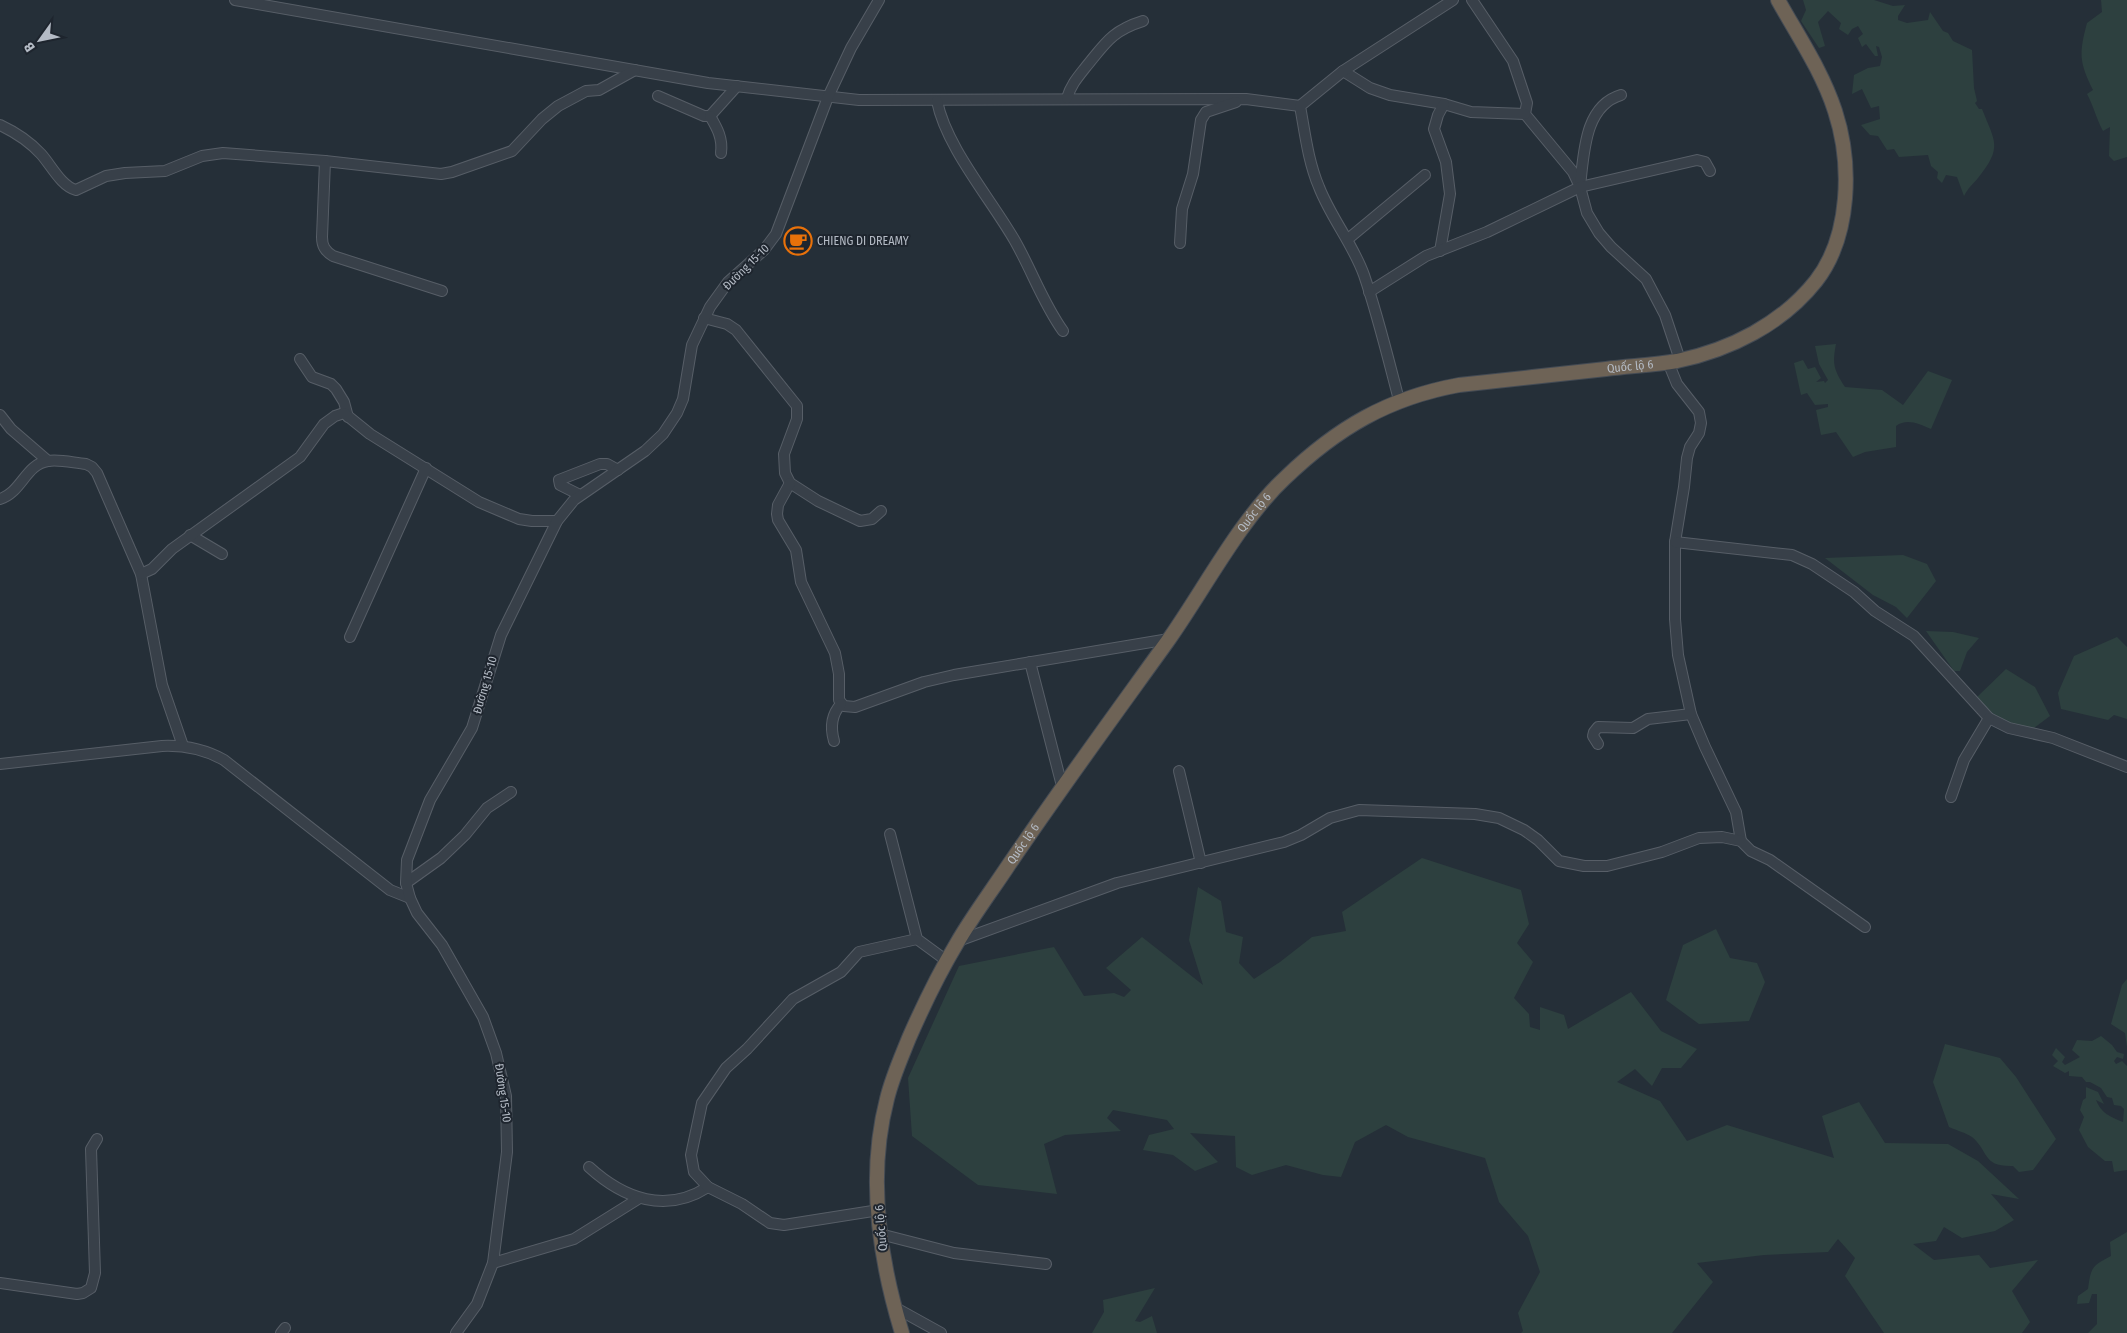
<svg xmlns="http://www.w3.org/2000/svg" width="2127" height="1333" viewBox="0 0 2127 1333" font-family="'Fira Sans Condensed',sans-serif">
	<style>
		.green { fill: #2d403f }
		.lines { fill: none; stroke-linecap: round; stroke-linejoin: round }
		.minor-casing { stroke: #575e67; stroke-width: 12 }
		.highway-casing { stroke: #444b54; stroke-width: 16 }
		.minor { stroke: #384049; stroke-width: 10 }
		.highway { stroke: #6e6356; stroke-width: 14 }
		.labels { text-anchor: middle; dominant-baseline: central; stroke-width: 4; stroke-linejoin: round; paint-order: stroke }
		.poi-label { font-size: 12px; fill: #b4bbc5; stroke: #1e252e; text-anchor: start }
		.street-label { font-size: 12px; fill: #b4bbc5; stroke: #1e252e }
	</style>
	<rect width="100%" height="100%" fill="#252f38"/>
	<g class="green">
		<path d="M1803,0h71l19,6 12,-1 -7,11v4l9,3 21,-3 2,-8 13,19 5,2 5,8 19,9 2,38 3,13 -2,2 4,6h3c13,33 21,38 -4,69 -5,6 -10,10 -14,18l-7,-19 -11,-2 -4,8 -5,-5 1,-6 -7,-6 -3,-11 -29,2 -5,-8 -7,1 -9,-14 -8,-1 -9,-10 19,-6 -1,-13 -8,2 -9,-19 -10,5 2,-19 14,-7 12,-2 2,-9 -3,-10 -3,-1 2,10h-3l-9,-12 -4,3 -4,-9 5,-4 -5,-8 -6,3 -4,6 -9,-6 2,-6 -13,-12 -10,11 7,24 -6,2 -18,-27 5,-11z"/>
		<path d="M2101,0h26v157l-13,4 -5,-5 1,-29 -7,4c-7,-13 -9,-24 -16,-37l6,-4c-14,-28 -14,-37 -6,-67l15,-11z"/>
		<path d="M1836,344c-4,20 -2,26 9,43l37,3 21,15 25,-34 24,9 -21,49c-12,-5 -24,-11 -35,-3v21l-31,5 -12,5 -17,-25 -15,3 -5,-25 12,-3v-3l-13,1 -8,-12 -6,2 -7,-32 9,-3 5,9 7,-2 6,11 -5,4 8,-1 1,2 3,-3 -9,-16 -4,-18z"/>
		<polygon points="1903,555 1927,564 1936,581 1907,618 1896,607 1873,595 1825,558"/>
		<polygon points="1926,631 1953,632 1979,638 1967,652 1960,671 1954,671"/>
		<polygon points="2117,637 2127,647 2127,719 2114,715 2108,720 2061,709 2058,693 2074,656"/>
		<polygon points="2006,669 2035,687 2050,716 2030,731 1999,719 1976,698"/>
		<polygon points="1422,858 1521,890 1529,924 1517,943 1533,962 1514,998 1529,1014 1530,1027 1540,1030 1540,1007 1564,1015 1568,1029 1631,992 1661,1031 1697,1049 1681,1068 1662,1068 1652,1086 1635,1069 1617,1082 1660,1101 1687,1141 1727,1125 1834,1158 1822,1116 1859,1102 1885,1143 1948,1144 1978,1161 2019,1199 1991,1194 2014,1220 1995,1231 1962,1238 1944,1227 1936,1241 1913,1244 1934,1260 1979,1255 1990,1268 2038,1260 2012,1291 2030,1322 2022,1333 1884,1333 1845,1276 1855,1258 1838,1239 1828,1252 1764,1255 1697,1263 1713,1282 1672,1333 1521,1333 1523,1331 1518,1313 1540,1272 1528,1236 1499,1202 1485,1158 1408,1137 1386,1125 1355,1142 1341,1177 1323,1175 1286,1165 1252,1175 1236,1167 1235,1136 1190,1133 1218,1162 1195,1171 1173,1155 1143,1150 1149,1135 1174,1129 1167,1120 1113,1110 1107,1118 1121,1131 1065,1135 1044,1144 1057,1194 978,1185 912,1136 908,1078 959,966 1054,947 1084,996 1114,993 1124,997 1131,990 1106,968 1142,937 1203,985 1189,940 1198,887 1221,901 1226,932 1243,937 1239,963 1254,979 1280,962 1312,937 1346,931 1342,912"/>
		<polygon points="1716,929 1730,958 1757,963 1765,982 1749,1021 1699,1024 1666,1000 1683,945"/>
		<polygon points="2127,979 2127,1047 2125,1033 2111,1024 2122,985"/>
		<path d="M2101,1036l11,9 5,7 7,2 -1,5 -6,-2 -3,4 2,3 6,-3 5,5v104l-13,2 -2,-11h-7l-17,-14 -9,-17 5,-13 -4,-7 3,-10 3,-2v-11l12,5 6,12 -8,-4c6,14 13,16 27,22l1,-13 -3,-3 -7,-1 -2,-7 -5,-1 -6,-9 -11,-6h-4l-4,-5 -13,-1v-5l-4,2 -12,-7 5,-5 -6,-6 4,-7 9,9 -3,5 3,3 15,-8 -8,-7 5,-10 15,1z"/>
		<path d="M1945,1044l55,14 16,19 40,62 -23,31 -14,2 -6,-6c-31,1 -24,-15 -41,-29 -6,-4 -16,-7 -23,-10l-16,-45z"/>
		<path d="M2127,1232v101h-39l9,-9v-30h-5l-3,9 -12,1 1,-8 10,-7c3,-22 4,-23 23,-33l-1,-14z"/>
		<polygon points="1155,1288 1135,1321 1140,1322 1152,1316 1157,1333 1092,1333 1104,1312 1103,1300"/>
	</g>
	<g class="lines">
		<g class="minor-casing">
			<g id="minor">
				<polyline points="235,0 708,83 859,100 1246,99 1300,106"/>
				<polyline points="1472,0 1513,61 1527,103 1525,114 1573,172 1580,187 1587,213 1599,233 1611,247 1646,279 1665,315 1680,360"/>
				<polyline points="1343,71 1370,88 1390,95 1444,104 1471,112 1525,114"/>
				<polyline points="658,96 704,116 710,116 737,86"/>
				<path d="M1067,98c4,-13 10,-20 18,-30 20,-24 26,-37 58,-47"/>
				<path d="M937,101c9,46 54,98 78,140 17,30 28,62 48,90"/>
				<path d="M710,116c7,12 13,22 11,37"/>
				<path d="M0,125c15,7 30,17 41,29 10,11 20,32 35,36l30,-14 19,-3 40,-2 37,-15 21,-3 102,8 116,13 11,-2 60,-21 30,-32 16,-13 28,-15 13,-1 36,-20"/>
				<path d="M325,161l-3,76c0,9 3,14 11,19l109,35"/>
				<path d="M1580,186c4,-32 4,-80 41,-91"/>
				<polyline points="1348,239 1425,175"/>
				<polyline points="1180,243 1182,209 1193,174 1201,120 1206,112 1236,102"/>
				<polyline points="1440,251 1450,194 1446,162 1434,129 1438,115 1444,104"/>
				<polyline points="1369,292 1426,256 1487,232 1580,187 1697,160 1705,162 1710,171"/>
				<polyline points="704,318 727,324 736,330 797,406 797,419 784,454 785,473 790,483 818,501 860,521 872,519 881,511"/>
				<polyline points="300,359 312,377 331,384 336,389 344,402 348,417"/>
				<polyline points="1668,362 1677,384 1699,412 1701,423 1699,433 1690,447 1687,458 1684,487 1675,542 1675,619 1678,655 1691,714 1705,747 1736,812 1741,841"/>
				<path d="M1399,400c-11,-42 -21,-84 -35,-125 -11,-31 -33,-57 -45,-88 -11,-26 -14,-54 -19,-81l43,-35 110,-71"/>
				<polyline points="0,415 11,429 48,461"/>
				<polyline points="790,483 778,505 777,514 778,520 796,550 801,582 835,653 839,674 839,700 844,706 855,707 924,682 954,675 1169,639"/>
				<polyline points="580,495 560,485 559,480 600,464 607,464 618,470"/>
				<path d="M0,499c21,-6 26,-35 48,-38 11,-2 26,2 38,3l6,3 5,6 44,101 21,111 21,61"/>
				<polyline points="190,535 222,554"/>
				<polyline points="1675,542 1792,555 1812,564 1854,592 1875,611 1914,636 1989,718 2009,728 2053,738 2127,767"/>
				<polyline points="141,574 152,569 172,549 300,457 324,424 335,416 344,413 370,434 479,502 519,519 532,521 557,521"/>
				<polyline points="350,637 426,468"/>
				<polyline points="1030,662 1062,786"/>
				<path d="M834,741c-4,-14 -3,-26 7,-37"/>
				<polyline points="1598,744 1593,736 1594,732 1598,727 1633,728 1648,719 1691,714"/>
				<path d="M0,764l162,-18c23,-1 42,3 62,14l166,130 20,8"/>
				<polyline points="1179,771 1201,863"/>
				<polyline points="1951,797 1964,760 1989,718"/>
				<polyline points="890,834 917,939 947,961"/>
				<polyline points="406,883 441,858 465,835 487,808 511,792"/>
				<polyline points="958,941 1117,883 1284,842 1301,835 1330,818 1359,810 1475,814 1499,818 1524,830 1538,840 1559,861 1584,866 1607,866 1662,852 1699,838 1722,837 1741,841 1751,851 1770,860 1865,927"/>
				<path d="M589,1167c35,32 77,47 119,20"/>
				<polyline points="879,1210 784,1225 770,1223 742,1204 708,1187 694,1172 691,1155 702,1103 726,1068 747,1049 793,999 841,972 859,952 917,939"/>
				<polyline points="880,1234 954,1253 1046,1264"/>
				<polyline points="493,1263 574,1239 638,1199"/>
				<polyline points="0,1283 77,1294 83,1293 91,1288 95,1273 91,1149 97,1139"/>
				<polyline points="894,1307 941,1333"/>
				<polyline points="281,1333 285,1328"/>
				<polyline points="456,1333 477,1304 493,1263 507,1152 506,1096 496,1053 483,1017 442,945 417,913 410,898 406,883 407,860 430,800 472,728 501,635 557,521 574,500 645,451 663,434 677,413 683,399 692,345 710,307 728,282 764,250 776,234 828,97 851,48 879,0"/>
			</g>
		</g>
		<g class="highway-casing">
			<g id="highway">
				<path id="s1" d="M902,1333c-23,-75 -35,-157 -15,-234 5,-21 14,-41 22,-61 14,-32 30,-65 48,-95 15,-26 33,-50 49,-74 52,-77 107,-152 161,-227 37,-52 72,-121 118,-164 52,-50 103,-80 174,-93 49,-5 98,-11 147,-16 23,-3 48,-4 71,-8 53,-11 105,-37 139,-80 35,-45 36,-118 19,-170 -13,-40 -37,-75 -57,-111"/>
			</g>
		</g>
		<use href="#minor" class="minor"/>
		<use href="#highway" class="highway"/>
	</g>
	<defs>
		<g id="cafe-ring" transform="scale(1.4375)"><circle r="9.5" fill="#1e252e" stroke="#e8710a" stroke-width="1.5"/><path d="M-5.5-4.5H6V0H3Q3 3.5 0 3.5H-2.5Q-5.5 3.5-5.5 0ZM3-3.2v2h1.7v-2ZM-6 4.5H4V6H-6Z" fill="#e8710a"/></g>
	</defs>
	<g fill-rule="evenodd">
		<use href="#cafe-ring" x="798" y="241"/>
	</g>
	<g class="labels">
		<g class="poi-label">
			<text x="817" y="241">CHIENG DI DREAMY</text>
		</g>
		<g class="street-label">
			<text transform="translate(746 267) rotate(-45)">Đường 15-10</text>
			<text stroke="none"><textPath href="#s1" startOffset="1351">Quốc lộ 6</textPath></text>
			<text stroke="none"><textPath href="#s1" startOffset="932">Quốc lộ 6</textPath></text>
			<text transform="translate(485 685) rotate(-74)">Đường 15-10</text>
			<text stroke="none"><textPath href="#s1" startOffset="528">Quốc lộ 6</textPath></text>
			<text transform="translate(503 1093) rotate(82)">Đường 15-10</text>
			<text transform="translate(881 1228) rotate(-95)">Quốc lộ 6</text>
		</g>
	</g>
	<g transform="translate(40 40) rotate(237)" stroke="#1e252e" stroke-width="4" paint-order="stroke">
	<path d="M0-4L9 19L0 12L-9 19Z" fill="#b4bbc5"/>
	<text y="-8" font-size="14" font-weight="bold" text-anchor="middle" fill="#b4bbc5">B</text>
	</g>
</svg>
